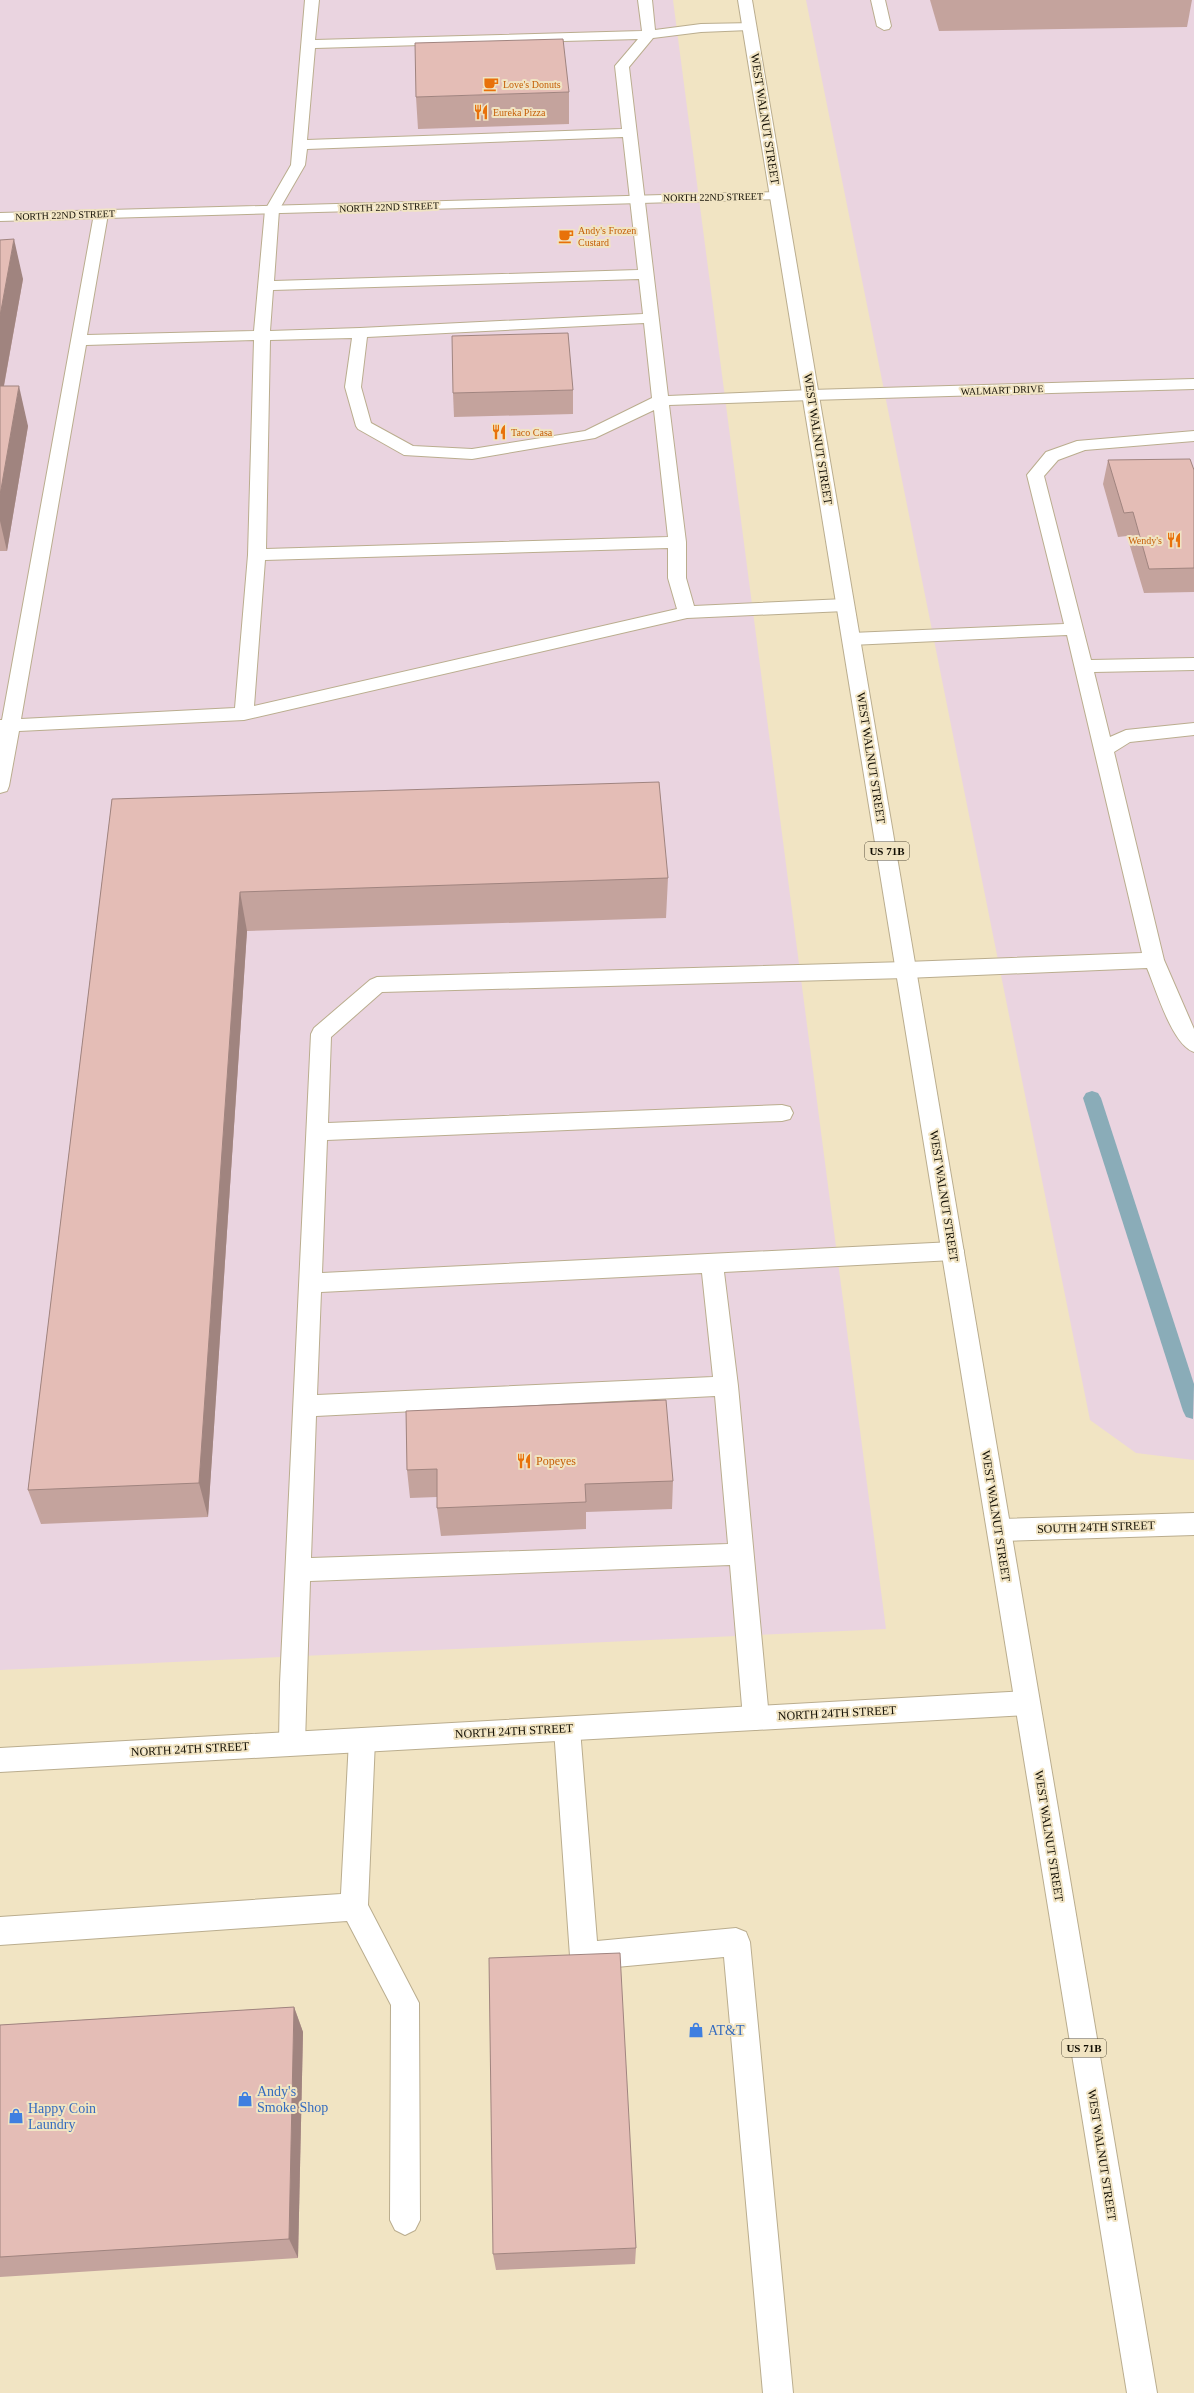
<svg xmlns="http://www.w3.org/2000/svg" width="1194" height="2393" viewBox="0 0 1194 2393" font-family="'Times New Roman',serif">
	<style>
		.commercial { fill: #ead4e0 }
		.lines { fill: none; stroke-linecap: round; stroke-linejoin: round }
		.stream { fill: #8aacb8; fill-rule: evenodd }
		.service-casing { stroke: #baad8e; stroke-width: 2 }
		.minor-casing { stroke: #baad8e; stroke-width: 2 }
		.tertiary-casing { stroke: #baad8e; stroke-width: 2 }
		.primary-casing { stroke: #baad8e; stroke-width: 2 }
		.service { fill: #fff; fill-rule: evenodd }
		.minor { fill: #fff; fill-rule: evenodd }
		.tertiary { fill: #fff; fill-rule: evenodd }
		.primary { fill: #fff; fill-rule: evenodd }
		.wall { fill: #c4a39d }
		.shaded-wall { fill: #a0847f }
		.building { fill: #e4bdb6; stroke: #a0847f }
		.labels { text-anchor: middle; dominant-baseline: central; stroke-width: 4; stroke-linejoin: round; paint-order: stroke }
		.far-food-label { font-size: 10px; fill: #c56008; stroke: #f1e4c3; text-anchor: start }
		.far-street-label { font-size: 10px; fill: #130f04; stroke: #f1e4c3 }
		.shield { fill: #f1e4c3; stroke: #564f3d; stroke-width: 1 }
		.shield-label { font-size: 11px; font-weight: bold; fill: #130f04 }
		.street-label { font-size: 12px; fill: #130f04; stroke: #f1e4c3 }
		.food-label { font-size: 12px; fill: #c56008; stroke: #f1e4c3; text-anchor: start }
		.near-shop-label { font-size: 14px; fill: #366cbe; stroke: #f1e4c3; text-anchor: start }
	</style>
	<rect width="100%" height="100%" fill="#f1e4c3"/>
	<g class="commercial">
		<polygon points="0,0 673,0 886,1629 0,1670"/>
		<polygon points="806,0 1194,0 1194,1460 1136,1453 1090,1420"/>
	</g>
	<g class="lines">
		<polygon class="stream" points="1092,1091 1098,1093 1101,1098 1194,1384 1193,1419 1186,1417 1183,1411 1083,1098 1086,1093"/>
		<g class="service-casing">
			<g id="service">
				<path d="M305,0h14l-4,40 327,-9 -4,-31h14l3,30 46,-6 53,-1 2,3 -7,4 -48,2 -48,6 -24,29 39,329 143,-6 6,2 2,3 -2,3 -6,2 -142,5 17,137v36l8,28 151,-7 6,2 3,4 -3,4 -6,2 -158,7 -443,102 -225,11 -10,55 -2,5 -7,2v-73h2l92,-506 7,-4 7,4 -21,121 167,-4 11,-121 26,-45zM638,39l-23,27 7,63 -315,11 8,-92zM623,137l15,133 -364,11 5,-71 26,-45 2,-16zM639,279l4,35 -283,14 -90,3 3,-41zM644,323l8,75 -67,33 -113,18 -59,-3 -42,-23 -10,-36 6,-50zM352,338l-7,49 11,39 2,3 46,26 68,4 123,-21 59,-28 14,127 -402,12 4,-209zM254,340l-6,215 -13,153 -214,11 65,-374zM668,548v30l9,31 -423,97 11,-146z"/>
				<polygon points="871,0 885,0 891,26 889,29 884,30 877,26"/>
				<path d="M1194,431v10l-109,9 -27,10 -14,16 47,184 103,-2v12l-100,2 16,65 16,-7 68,-7v12l-64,7 -16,10 50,208 30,69v23c-22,-7 -38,-63 -47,-84l-241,10 -524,14 -51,45 -3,86 454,-18 8,2 3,6 -3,6 -8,2 -455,19 -5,133 631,-31 8,3 3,6 -3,6 -8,3 -229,12 14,114 31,332 -4,9 -9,3 -9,-3 -4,-9 -13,-153 -420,16 -5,162 -4,9 -9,3 -9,-3 -4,-9 1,-60 31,-649 3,-6 56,-48 7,-3 529,-15 236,-9 -75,-318 -216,10 -6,-2 -3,-4 3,-4 6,-2 213,-9 -37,-149 19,-23 31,-11zM702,1273l11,104 -396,18 4,-103zM715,1396l13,148 -417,14 5,-142z"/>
				<polygon points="567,1717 576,1720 580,1729 597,1941 736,1928 746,1932 750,1942 793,2393 763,2393 724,1957 584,1970 574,1966 570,1956 554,1729 558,1720"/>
				<polygon points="362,1728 371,1731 375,1740 368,1905 419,2003 420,2220 415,2230 405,2235 395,2230 390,2220 391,2005 347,1921 0,1945 0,1917 341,1894 349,1740 353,1731"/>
			</g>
		</g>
		<g class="minor-casing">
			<g id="minor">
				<polygon points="777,192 782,193 784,196 782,199 0,221 0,213"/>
				<polygon points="1194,379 1194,389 811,400 805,398 803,395 805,392 811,390"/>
				<polygon points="1194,1513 1194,1535 999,1541 990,1538 987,1530 990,1522 999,1519"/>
			</g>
		</g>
		<g class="tertiary-casing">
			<polygon id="tertiary" points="1027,1691 1036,1695 1040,1703 1036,1711 1027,1715 0,1772 0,1748"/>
		</g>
		<g class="primary-casing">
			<polygon id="primary" points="738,0 752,0 1157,2393 1127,2393"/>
		</g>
		<use href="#service" class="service"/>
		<use href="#minor" class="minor"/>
		<use href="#tertiary" class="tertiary"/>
		<use href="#primary" class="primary"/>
	</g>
	<g class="wall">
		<polygon points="930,0 1192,0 1187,27 939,31"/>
		<polygon points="569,92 569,124 418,129 416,97"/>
		<polygon points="0,240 23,279 4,386 28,426 7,551 0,551"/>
		<polygon points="573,390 573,414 454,417 453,393"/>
		<polygon points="1108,460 1194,470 1194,592 1144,593 1127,536 1118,537 1103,484"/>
		<polygon points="112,799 668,878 666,918 247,931 208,1517 41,1524 28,1490"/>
		<polygon points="406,1411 673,1481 672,1509 586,1512 586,1529 441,1536 437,1508 437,1497 410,1498 407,1470"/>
		<polygon points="294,2007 303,2032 298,2258 0,2277 0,2025"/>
		<polygon points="636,2248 635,2264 496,2270 493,2254"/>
	</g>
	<g class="shaded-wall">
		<polygon points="14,239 23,279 0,407 0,316"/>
		<polygon points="19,386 28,426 7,551 0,521 0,495"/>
		<polygon points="240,892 247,931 208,1517 199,1483"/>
		<polygon points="294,2007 303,2032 298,2258 289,2239"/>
	</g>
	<g class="building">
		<polygon points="563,39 569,92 416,97 415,43"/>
		<polygon points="14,239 0,316 0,240"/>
		<polygon points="568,333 573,390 453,393 452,336"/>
		<polygon points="0,386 19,386 0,495"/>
		<polygon points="1190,459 1194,470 1194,568 1149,569 1133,512 1124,513 1108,460"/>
		<polygon points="659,782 668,878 240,892 199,1483 28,1490 112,799"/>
		<polygon points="666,1400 673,1481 585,1484 586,1502 437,1508 437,1469 407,1470 406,1411"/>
		<polygon points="620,1953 636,2248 493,2254 489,1958"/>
		<polygon points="294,2007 289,2239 0,2257 0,2025"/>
	</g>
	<defs>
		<g id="cafe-bare" transform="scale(1.2)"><path d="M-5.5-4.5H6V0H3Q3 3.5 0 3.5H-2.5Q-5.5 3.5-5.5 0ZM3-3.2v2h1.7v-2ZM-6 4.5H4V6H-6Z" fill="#e8710a" stroke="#f1e4c3" stroke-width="2.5" paint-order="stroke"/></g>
		<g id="restaurant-bare" transform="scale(1.2)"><path d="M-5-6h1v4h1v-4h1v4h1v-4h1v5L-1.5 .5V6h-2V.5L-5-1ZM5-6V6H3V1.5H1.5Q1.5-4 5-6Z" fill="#e8710a" stroke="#f1e4c3" stroke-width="2.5" paint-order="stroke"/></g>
		<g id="shop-bare" transform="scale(1.2)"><path d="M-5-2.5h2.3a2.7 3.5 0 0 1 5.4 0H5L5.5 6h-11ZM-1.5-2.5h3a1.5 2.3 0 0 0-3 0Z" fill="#3f7fe0" stroke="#f1e4c3" stroke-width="2.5" paint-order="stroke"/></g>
	</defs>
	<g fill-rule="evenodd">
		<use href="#cafe-bare" x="491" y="84"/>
		<use href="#restaurant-bare" x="481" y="112"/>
		<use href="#cafe-bare" x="566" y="236"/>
		<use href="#restaurant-bare" x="499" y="432"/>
		<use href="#restaurant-bare" x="1174" y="540"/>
		<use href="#restaurant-bare" x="524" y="1461"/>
		<use href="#shop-bare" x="696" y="2030"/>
		<use href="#shop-bare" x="245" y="2099"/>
		<use href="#shop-bare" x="16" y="2116"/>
	</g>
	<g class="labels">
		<g class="far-food-label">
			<text x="503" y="84">Love's Donuts</text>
			<text x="493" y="112">Eureka Pizza</text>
			<text x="578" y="230">Andy's Frozen<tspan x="578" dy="12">Custard</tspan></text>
			<text x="511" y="432">Taco Casa</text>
			<text x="1162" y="540" text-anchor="end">Wendy's</text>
		</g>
		<g class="far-street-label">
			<text transform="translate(713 197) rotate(-1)">NORTH 22ND STREET</text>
			<text transform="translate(389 207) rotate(-2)">NORTH 22ND STREET</text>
			<text transform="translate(65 215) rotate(-2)">NORTH 22ND STREET</text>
			<text transform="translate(1002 390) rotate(-2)">WALMART DRIVE</text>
		</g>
		<g class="shield">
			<rect x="865" y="842" width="44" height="18" rx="3"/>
			<rect x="1062" y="2039" width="44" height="18" rx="3"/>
		</g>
		<g class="shield-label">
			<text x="887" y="851">US 71B</text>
			<text x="1084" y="2048">US 71B</text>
		</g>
		<g class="street-label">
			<text transform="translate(765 119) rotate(81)">WEST WALNUT STREET</text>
			<text transform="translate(818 439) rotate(81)">WEST WALNUT STREET</text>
			<text transform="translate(871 758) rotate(81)">WEST WALNUT STREET</text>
			<text transform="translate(944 1196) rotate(81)">WEST WALNUT STREET</text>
			<text transform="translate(996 1516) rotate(81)">WEST WALNUT STREET</text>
			<text transform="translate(1096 1527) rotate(-2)">SOUTH 24TH STREET</text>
			<text transform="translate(837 1713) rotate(-3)">NORTH 24TH STREET</text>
			<text transform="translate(514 1731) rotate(-3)">NORTH 24TH STREET</text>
			<text transform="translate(190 1749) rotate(-3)">NORTH 24TH STREET</text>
			<text transform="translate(1049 1836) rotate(81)">WEST WALNUT STREET</text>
			<text transform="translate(1102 2155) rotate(81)">WEST WALNUT STREET</text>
		</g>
		<g class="food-label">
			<text x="536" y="1461">Popeyes</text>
		</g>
		<g class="near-shop-label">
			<text x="708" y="2030">AT&amp;T</text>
			<text x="257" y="2091">Andy's<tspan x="257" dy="16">Smoke Shop</tspan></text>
			<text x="28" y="2108">Happy Coin<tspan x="28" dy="16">Laundry</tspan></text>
		</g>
	</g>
</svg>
